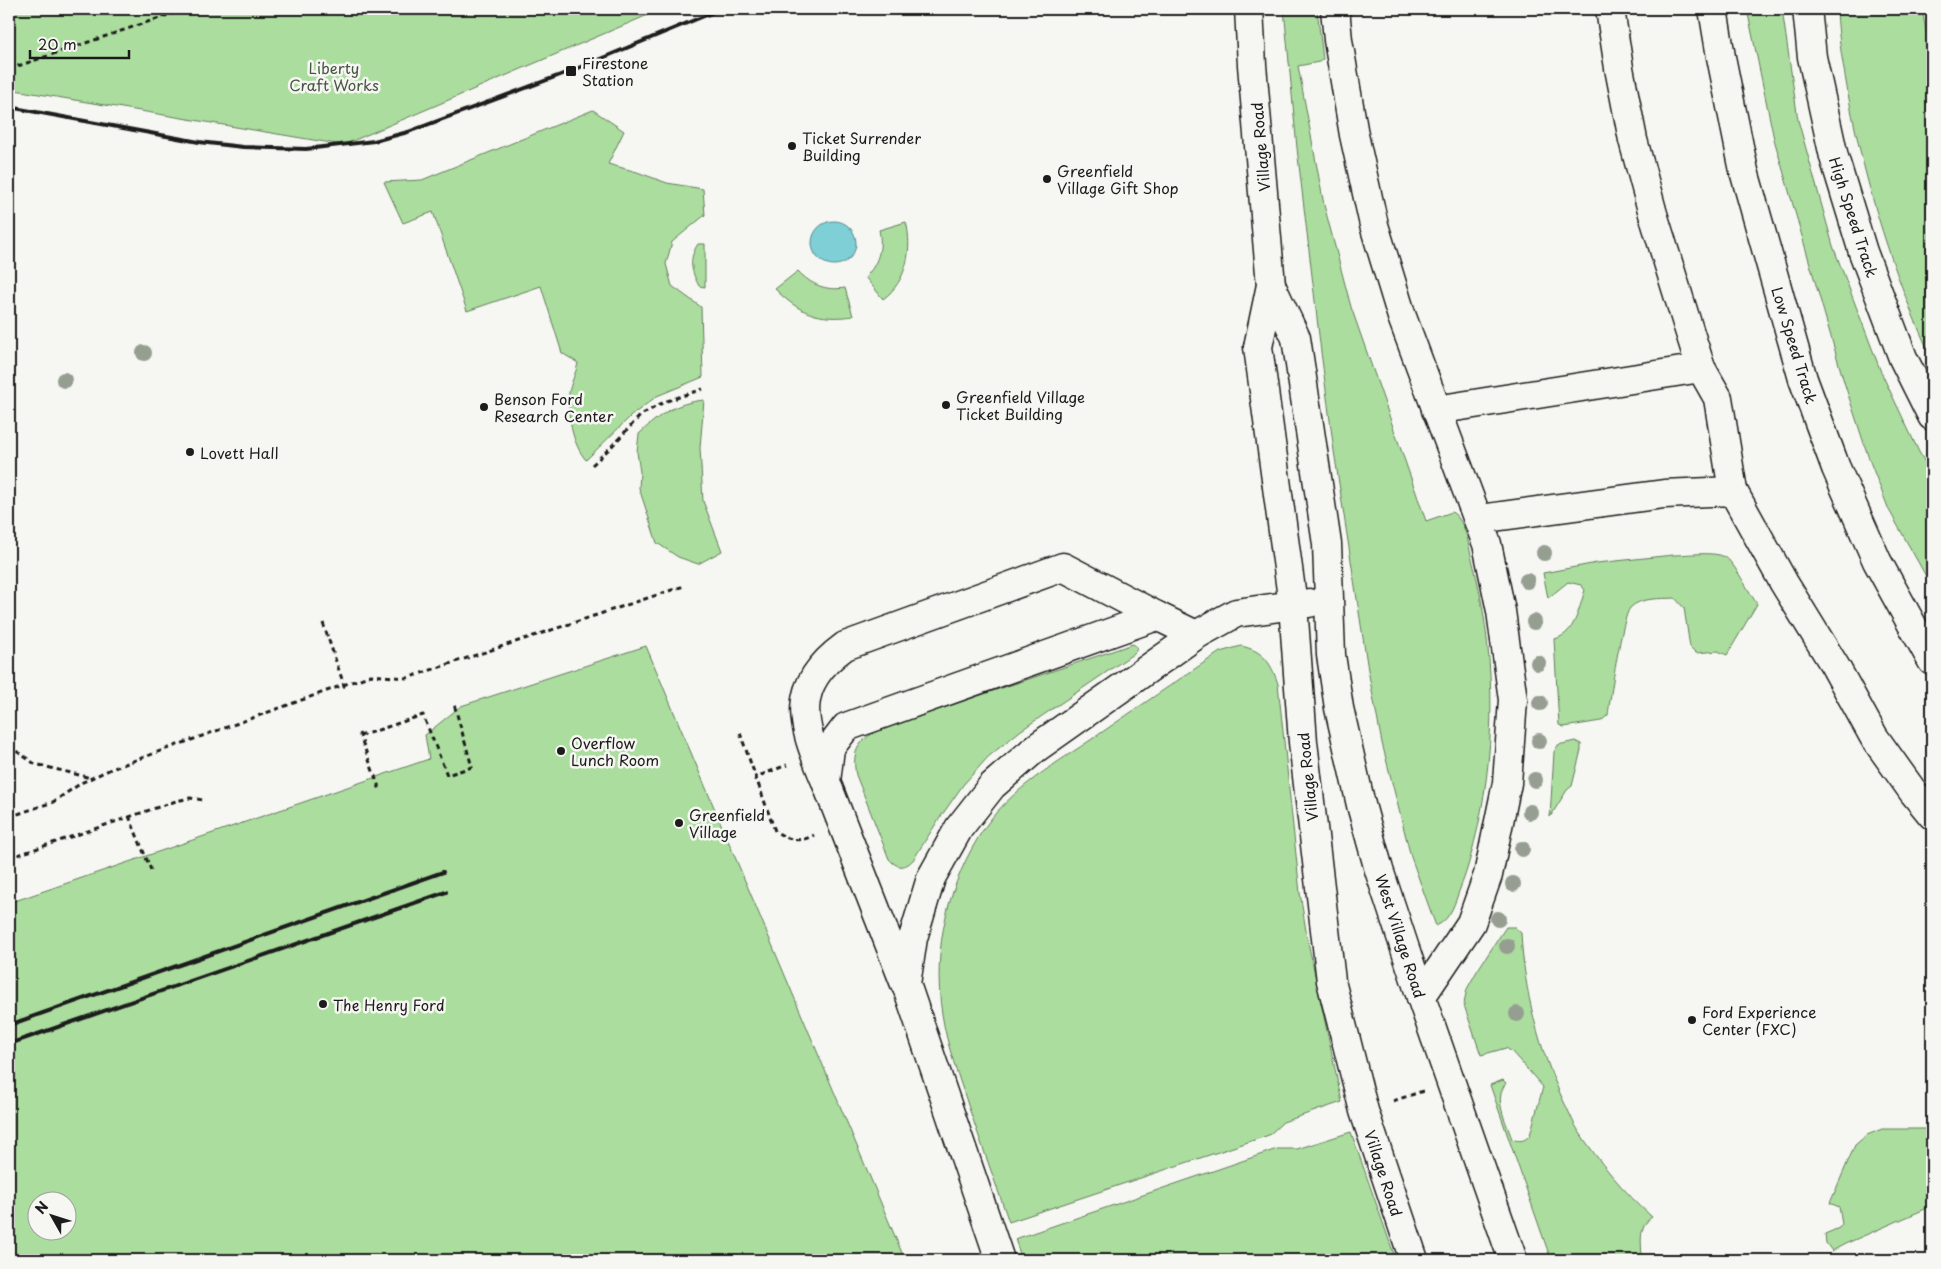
<svg xmlns="http://www.w3.org/2000/svg" width="1941" height="1269" viewBox="0 0 1941 1269" font-family="'Playpen Sans',sans-serif">
	<style>
		.green { fill: #abdd9e; stroke: #647c5d; fill-rule: evenodd }
		.water { fill: #7ecfd6; stroke: #57878c }
		.lines { fill: none; stroke-linecap: round; stroke-linejoin: round }
		.minor-casing { stroke: #1c1c1c; stroke-width: 31 }
		.path { stroke: #1c1c1c; stroke-width: 3; stroke-dasharray: 5 4; stroke-linecap: butt }
		.minor { stroke: #f6f6f2; stroke-width: 28 }
		.rail { stroke: #1c1c1c; stroke-width: 4 }
		.tree { fill: #969e92 }
		.poi-dot { fill: #1c1c1c; stroke: #f6f6f2; stroke-width: 2 }
		.labels { text-anchor: middle; dominant-baseline: central; stroke-width: 5; stroke-linejoin: round; paint-order: stroke }
		.poi-label { font-size: 15px; fill: #1c1c1c; stroke: #f6f6f2; text-anchor: start }
		.park-label { font-size: 15px; fill: #475643; stroke: #f6f6f2 }
		.street-label { font-size: 15px; fill: #1c1c1c; stroke: #f6f6f2 }
	</style>
	<rect width="100%" height="100%" fill="#f6f6f2"/>
	<filter id="ink" filterUnits="userSpaceOnUse"><feTurbulence type="fractalNoise" baseFrequency=".02" numOctaves="2"/><feDisplacementMap in="SourceGraphic" scale="10" xChannelSelector="R" yChannelSelector="G"/><feConvolveMatrix kernelMatrix="1 2 1 2 8 2 1 2 1" color-interpolation-filters="sRGB"/></filter>
	<g filter="url(#ink)">
		<g class="green">
			<polygon points="9,9 662,9 343,145 9,89"/>
			<path d="M1284,9h33l6,50 -4,3 -21,4 26,139 27,102 75,214 26,-9c14,9 16,32 20,47 23,88 25,180 6,268 -5,20 -9,39 -17,59 -6,15 -9,33 -25,40l-25,-69 -29,-114 -14,-73 -34,-219 -13,-99 -24,-204z"/>
			<polygon points="1747,9 1782,9 1798,120 1833,246 1881,372 1919,452 1932,474 1932,587 1889,510 1869,459 1844,382 1774,139"/>
			<path d="M1837,9h85l10,56v294c-38,-82 -66,-171 -83,-260 -5,-30 -11,-59 -12,-90z"/>
			<path d="M593,110l31,21 -16,33 29,8 30,11 36,6 2,26 -33,27 -6,22 6,22 29,21 2,70 -46,19 -26,20 -45,44c-14,-16 -19,-46 -17,-67 1,-8 7,-20 9,-30l-16,-10 -21,-67 -74,25 -34,-99 -30,11 -19,-41 38,-2z"/>
			<path d="M906,222c7,26 1,60 -23,77l-18,-22c13,-12 18,-30 14,-47z"/>
			<path d="M698,244h7v43l-6,-1c-8,-15 -11,-27 -1,-42z"/>
			<path d="M798,271c13,14 28,20 47,17l8,28c-34,5 -54,-3 -78,-27z"/>
			<path d="M704,400l-4,48 3,53 19,50 -24,13 -20,-7 -21,-14 -18,-55 1,-16 -3,-20 2,-18c20,-19 36,-31 65,-34z"/>
			<path d="M1673,555c13,0 42,-4 52,2 9,5 25,37 32,47l-30,51 -9,-4 -22,2 -6,-6 -6,-39 -9,-10c-14,1 -35,-1 -45,10 -8,9 -20,91 -22,107l-7,6 -37,6 -5,-2 -5,-86c21,-4 25,-31 31,-49l-4,-5 -13,-3 -20,16 -5,-25 54,-10z"/>
			<path d="M1133,644l4,3 -1,4 -3,3 -113,77 -32,26 -25,28 -26,37 -24,38c-9,9 -16,8 -24,-1l-33,-84c-5,-26 4,-36 27,-47z"/>
			<path d="M646,646l259,614h-896v-357l420,-144 -4,-24 36,-29zM38,1202h30v30h-30z"/>
			<path d="M1241,646c23,5 30,17 37,38l22,209 7,44 35,165 -59,20 -14,13 -260,87c-13,-38 -27,-76 -40,-114 -10,-31 -22,-61 -27,-94 -10,-65 6,-132 43,-187 27,-39 72,-64 110,-90 42,-29 83,-57 125,-85z"/>
			<polygon points="1575,741 1581,744 1581,750 1572,786 1567,790 1550,817 1554,752 1558,745"/>
			<path d="M1506,927h9l6,6c3,59 18,116 43,169 5,9 8,19 14,28 20,31 46,62 74,87 -15,10 -10,27 -10,43h-91l-61,-175 13,-5 3,3c-13,16 0,38 6,56 8,3 13,2 18,-4l13,-48 -31,-35 -6,-4 -25,7 -17,-50 1,-7 2,-9 10,-18z"/>
			<polygon points="1882,1129 1932,1129 1932,1206 1845,1244 1832,1251 1826,1243 1825,1234 1839,1228 1842,1224 1839,1207 1830,1203 1855,1145 1867,1135"/>
			<polygon points="1351,1132 1396,1260 1022,1260 1015,1239 1277,1149 1297,1149"/>
		</g>
		<circle class="water" cx="834" cy="243" r="22"/>
		<g class="lines">
			<g class="minor-casing">
				<g id="minor">
					<polyline points="1249,9 1252,65 1271,285 1258,347 1293,605 1303,742 1331,981 1364,1111 1414,1260"/>
					<polyline points="1335,9 1338,40 1354,135 1374,225 1402,317 1487,544 1501,611 1513,700 1507,783 1488,875 1471,923 1421,997"/>
					<polyline points="1610,9 1619,68 1633,140 1653,214 1689,330 1701,368 1718,398 1733,491 1784,583 1835,666 1874,737 1914,793 1932,815"/>
					<polyline points="1713,9 1721,57 1744,171 1803,379 1836,468 1877,561 1932,661"/>
					<polyline points="1807,9 1812,57 1834,157 1863,252 1903,358 1932,416"/>
					<polyline points="1271,285 1296,338 1327,544 1331,655 1339,708 1361,805 1379,870 1421,997 1513,1260"/>
					<polyline points="1436,410 1701,368"/>
					<polyline points="1479,519 1664,494 1733,491"/>
					<path d="M824,777c-23,-55 -34,-91 21,-131l218,-79 94,49"/>
					<polyline points="905,984 826,782 830,748 846,727 1157,616 1196,635"/>
					<polyline points="1000,1260 906,984 913,938 931,878 959,828 992,786 1036,748 1196,635 1236,613 1309,603"/>
				</g>
			</g>
			<g class="path">
				<polyline points="9,69 186,9"/>
				<polyline points="592,465 610,448 641,415 664,402 703,389"/>
				<polyline points="323,623 344,685 343,690"/>
				<polyline points="359,733 380,790"/>
				<path d="M740,733l35,98c13,9 25,12 39,4"/>
				<polyline points="360,736 423,715 447,775 472,767 454,704"/>
				<polyline points="9,746 35,764 91,778"/>
				<polyline points="755,781 756,777 787,765"/>
				<polyline points="129,816 151,870"/>
				<polyline points="9,817 53,802 83,782 111,769 371,675 407,678 684,586"/>
				<polyline points="9,858 176,801 190,798 203,800"/>
				<polyline points="1393,1101 1423,1091"/>
			</g>
			<use href="#minor" class="minor"/>
			<g class="rail">
				<polyline points="9,107 199,142 243,147 306,149 374,141 408,132 571,71 721,9"/>
				<polyline points="9,1025 443,872"/>
				<polyline points="9,1044 446,892"/>
			</g>
		</g>
		<g class="tree">
			<circle cx="144" cy="353" r="8"/>
			<circle cx="64" cy="380" r="8"/>
			<circle cx="1544" cy="553" r="8"/>
			<circle cx="1527" cy="581" r="8"/>
			<circle cx="1534" cy="622" r="8"/>
			<circle cx="1538" cy="663" r="8"/>
			<circle cx="1540" cy="703" r="8"/>
			<circle cx="1539" cy="741" r="8"/>
			<circle cx="1535" cy="780" r="8"/>
			<circle cx="1530" cy="812" r="8"/>
			<circle cx="1522" cy="849" r="8"/>
			<circle cx="1513" cy="884" r="8"/>
			<circle cx="1498" cy="919" r="8"/>
			<circle cx="1507" cy="946" r="8"/>
			<circle cx="1517" cy="1014" r="8"/>
		</g>
	</g>
	<g class="poi-dot">
		<rect x="565" y="65" width="12" height="12" rx="2.5"/>
		<circle cx="792" cy="146" r="5"/>
		<circle cx="1047" cy="179" r="5"/>
		<circle cx="946" cy="405" r="5"/>
		<circle cx="484" cy="407" r="5"/>
		<circle cx="190" cy="452" r="5"/>
		<circle cx="561" cy="751" r="5"/>
		<circle cx="679" cy="823" r="5"/>
		<circle cx="323" cy="1004" r="5"/>
		<circle cx="1692" cy="1020" r="5"/>
	</g>
	<g class="labels">
		<g class="poi-label">
			<text x="582" y="62">Firestone<tspan x="582" dy="17">Station</tspan></text>
			<text x="802" y="137">Ticket Surrender<tspan x="802" dy="17">Building</tspan></text>
			<text x="1057" y="170">Greenfield<tspan x="1057" dy="17">Village Gift Shop</tspan></text>
			<text x="956" y="396">Greenfield Village<tspan x="956" dy="17">Ticket Building</tspan></text>
			<text x="494" y="398">Benson Ford<tspan x="494" dy="17">Research Center</tspan></text>
			<text x="200" y="452">Lovett Hall</text>
			<text x="571" y="742">Overflow<tspan x="571" dy="17">Lunch Room</tspan></text>
			<text x="689" y="814">Greenfield<tspan x="689" dy="17">Village</tspan></text>
			<text x="333" y="1004">The Henry Ford</text>
			<text x="1702" y="1011">Ford Experience<tspan x="1702" dy="17">Center (FXC)</tspan></text>
		</g>
		<g class="park-label">
			<text x="334" y="67">Liberty<tspan x="334" dy="17">Craft Works</tspan></text>
		</g>
		<g class="street-label">
			<text transform="translate(1260 147) rotate(-95)">Village Road</text>
			<text transform="translate(1854 217) rotate(72)">High Speed Track</text>
			<text transform="translate(1795 345) rotate(73)">Low Speed Track</text>
			<text transform="translate(1307 777) rotate(-96)">Village Road</text>
			<text transform="translate(1401 936) rotate(72)">West Village Road</text>
			<text transform="translate(1384 1173) rotate(72)">Village Road</text>
		</g>
	</g>
	<rect width="1941" height="1269" fill="none" stroke="#f6f6f2" stroke-width="30"/>
	<rect x="15" y="15" width="1911" height="1239" fill="none" stroke="#1c1c1c" stroke-width="2" filter="url(#ink)"/>
	<g transform="translate(52 1216) rotate(309)"><circle r="24" fill="#f6f6f2" stroke="#9f9f9c"/>
	<path d="M0-4L9 19L0 12L-9 19Z" fill="#1c1c1c"/>
	<text y="-8" font-size="14" font-weight="bold" text-anchor="middle" fill="#1c1c1c">N</text>
	</g>
	<path d="M30 50v8h99v-8" fill="none" stroke="#1c1c1c" stroke-width="2.5"/>
	<text x="38" y="50" font-size="15" fill="#1c1c1c" stroke="#f6f6f2" stroke-width="4" paint-order="stroke">20 m</text>
</svg>
